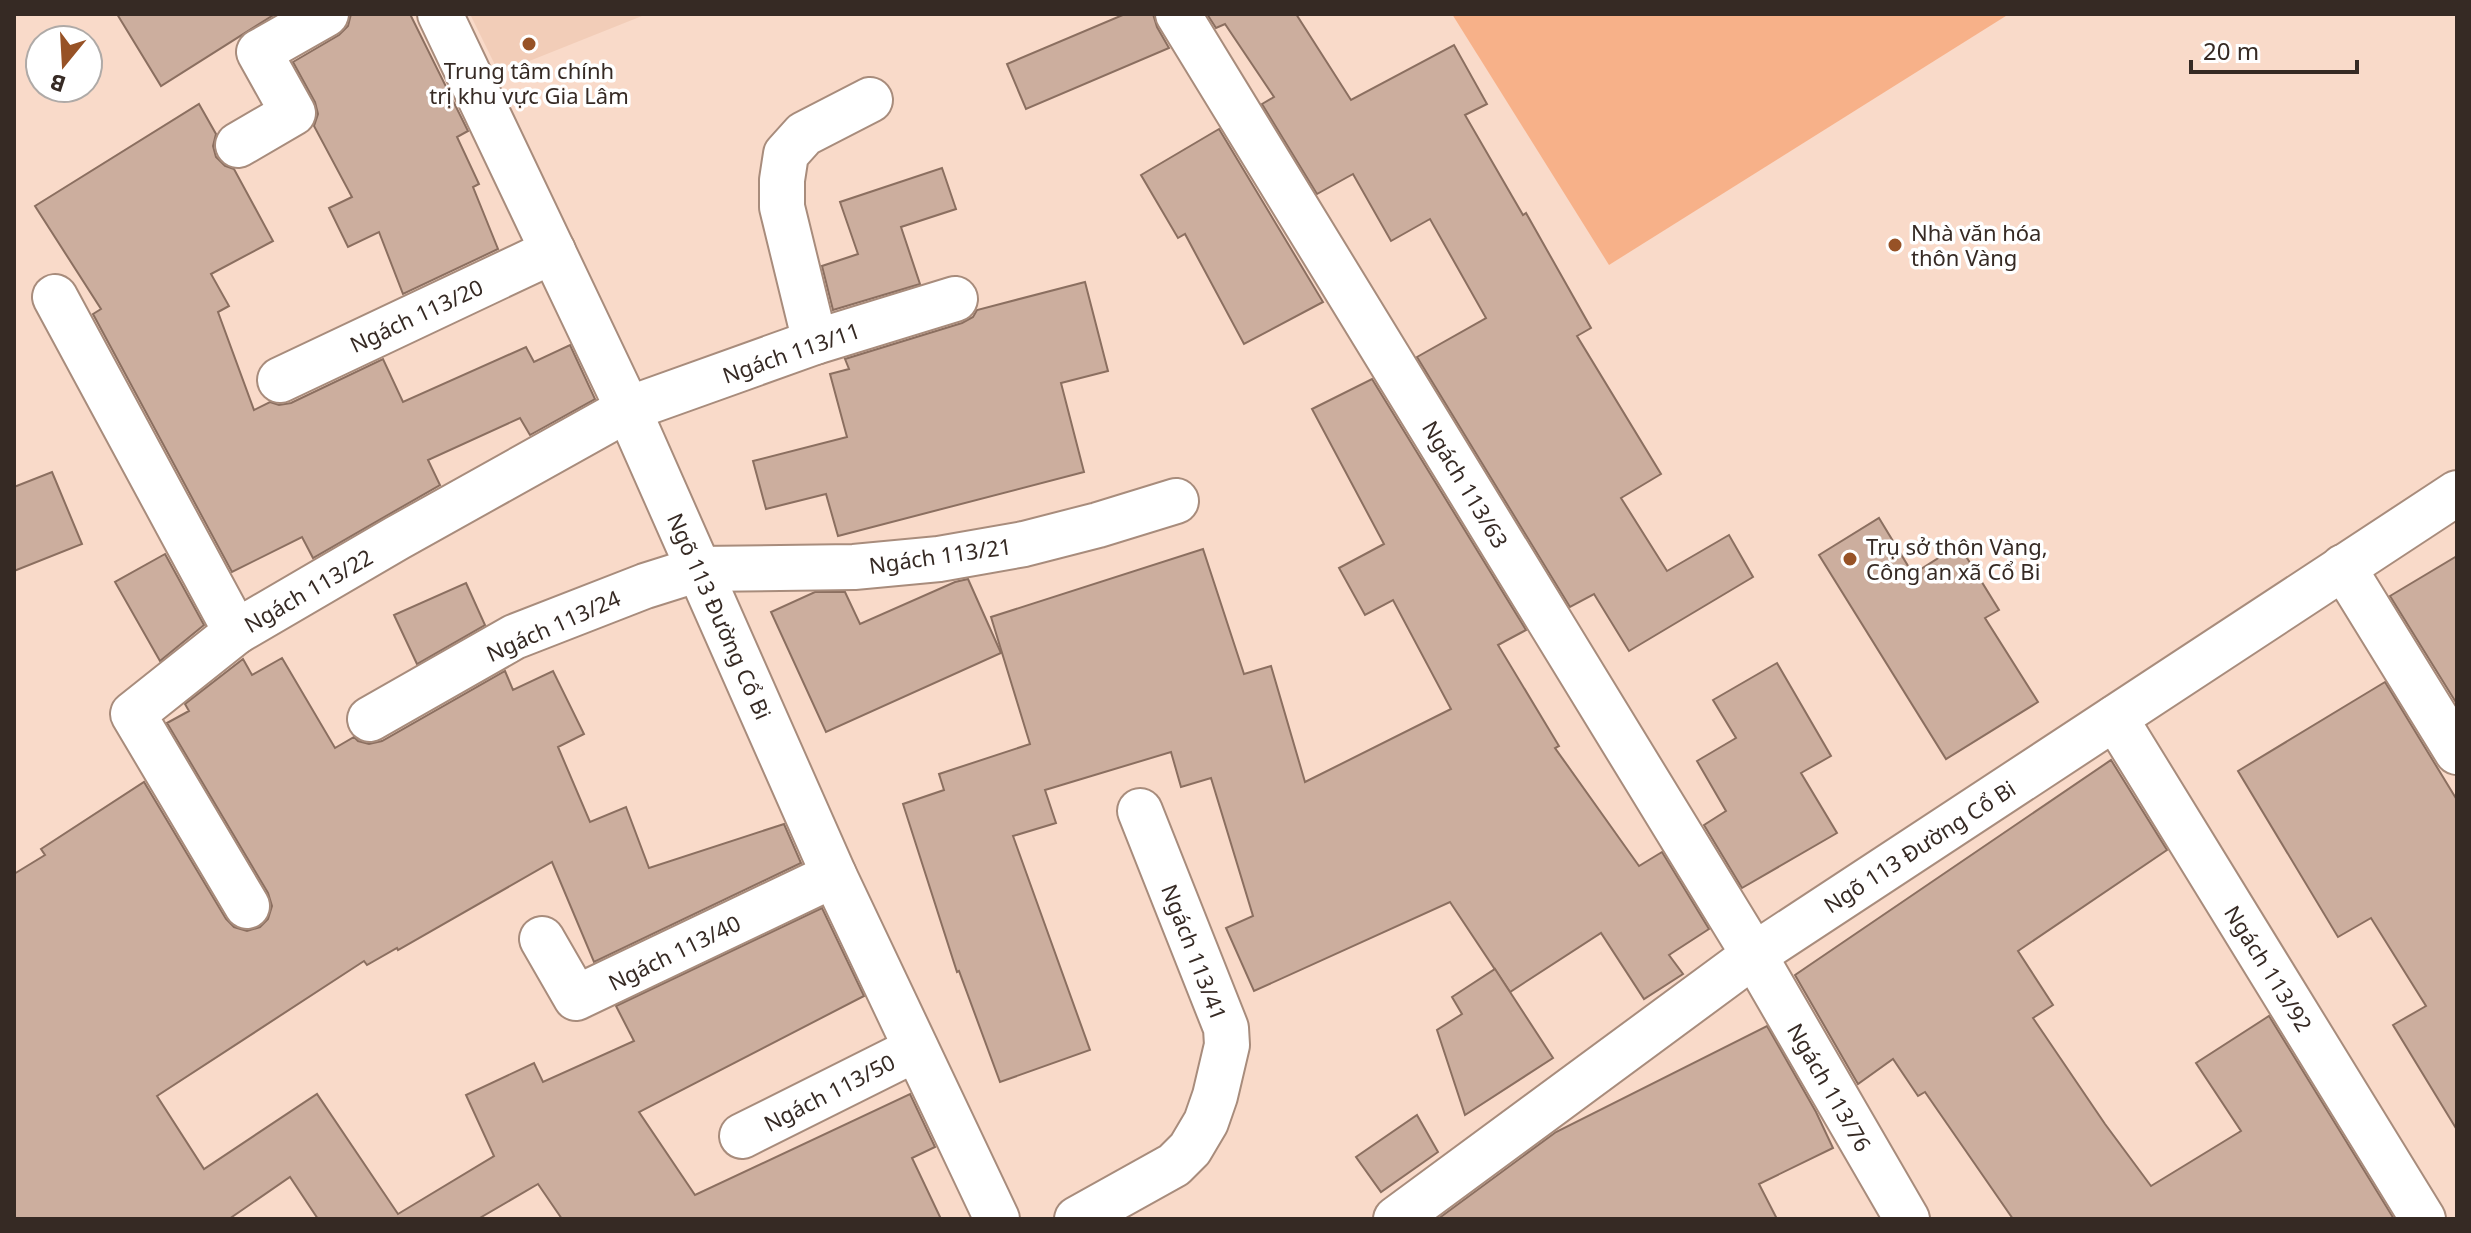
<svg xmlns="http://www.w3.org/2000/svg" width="2471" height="1233" viewBox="0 0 2471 1233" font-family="'Noto Sans',sans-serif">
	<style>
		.built { fill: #f2cdb8 }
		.green { fill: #f7b189 }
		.building { fill: #ccae9e; stroke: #8b6f60; stroke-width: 2 }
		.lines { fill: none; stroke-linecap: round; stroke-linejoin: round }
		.minor-casing { stroke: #a88c7c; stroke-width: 48 }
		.minor { stroke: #fff; stroke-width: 44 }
		.poi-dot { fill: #975226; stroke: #fff; stroke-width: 3 }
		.labels { text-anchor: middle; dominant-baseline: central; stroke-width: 7; stroke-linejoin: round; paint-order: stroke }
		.poi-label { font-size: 22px; fill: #362a24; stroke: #fff; text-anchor: start }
		.street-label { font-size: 22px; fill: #362a24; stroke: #fff }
	</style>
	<rect width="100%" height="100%" fill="#f9dac9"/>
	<polygon class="built" points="470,14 647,14 499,73"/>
	<polygon class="green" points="1452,14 2009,14 1609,265"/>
	<g class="building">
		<polygon points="117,14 275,14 161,86"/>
		<polygon points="351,14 410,14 468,131 457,137 479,184 473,187 498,249 403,294 379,232 348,247 329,208 352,197 314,126 318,114 315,102 293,62 339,35 348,26"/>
		<polygon points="1125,14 1153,14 1157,27 1169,48 1026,109 1007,64"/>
		<polygon points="1207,14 1296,14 1351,100 1454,45 1487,104 1465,115 1523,215 1526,213 1591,328 1577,336 1661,474 1621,498 1667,571 1729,535 1753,577 1629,651 1594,594 1570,607 1417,357 1486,318 1430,219 1391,241 1353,174 1317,194 1262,104 1274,97 1225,24 1216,28"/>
		<polygon points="199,104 216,134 213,146 216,157 225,166 234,169 273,241 211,274 229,306 218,312 254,410 270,402 279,405 291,403 383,359 403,402 526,347 534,362 570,345 595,399 530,435 520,418 428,460 440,485 313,558 302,537 232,572 93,314 101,309 35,206"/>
		<polygon points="1219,129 1323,302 1244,344 1185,234 1178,238 1141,175"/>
		<polygon points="942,168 956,209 901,227 920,284 833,310 822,266 858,254 840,202"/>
		<polygon points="1085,282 1108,371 1061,383 1084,472 838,536 826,494 766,509 753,461 847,437 830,374 849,369 845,359 962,323 973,317 977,310"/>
		<polygon points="1372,379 1526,630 1498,645 1559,746 1555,748 1639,866 1662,852 1709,929 1669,955 1683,974 1644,999 1601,933 1510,992 1450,902 1254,991 1226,928 1253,916 1211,778 1181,787 1171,752 1045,790 1056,823 1013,836 1090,1050 1000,1082 959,971 957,972 903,804 944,790 939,774 1030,744 991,617 1203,549 1244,674 1271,666 1305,782 1451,709 1393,600 1365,615 1339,568 1384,544 1312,409"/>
		<polygon points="52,472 82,544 14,571 14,487"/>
		<polygon points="1879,518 1913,574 1959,545 1999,610 1985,618 2038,702 1946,759 1819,555"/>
		<polygon points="165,554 204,625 160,661 115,582"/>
		<polygon points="2457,556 2457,704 2390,596"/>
		<polygon points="968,579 1001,653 826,732 771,612 815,592 845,592 860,624 955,582"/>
		<polygon points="466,583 485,625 417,664 394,615"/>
		<polygon points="282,658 335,748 354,737 358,741 369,744 382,741 505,671 513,690 553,671 584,734 558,747 590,822 626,807 649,868 784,824 801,863 594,962 552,862 398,950 397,948 367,965 364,961 157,1096 204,1169 317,1094 398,1214 494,1156 466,1095 534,1063 543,1082 634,1041 616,1006 822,908 864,996 639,1112 695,1195 910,1094 935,1147 912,1158 941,1219 562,1219 538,1184 478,1219 318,1219 290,1177 229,1219 14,1219 14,874 45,855 41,849 144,782 226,919 234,927 247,931 260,927 268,919 272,906 268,893 167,723 189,711 185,704 243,659 252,675"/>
		<polygon points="1777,663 1831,756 1801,773 1837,833 1742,888 1704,825 1726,811 1697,761 1736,738 1713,700"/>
		<polygon points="2385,682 2457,800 2457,1130 2393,1025 2426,1006 2371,918 2338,937 2238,771"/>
		<polygon points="2111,760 2167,850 2018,951 2053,1005 2033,1018 2105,1124 2151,1186 2241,1131 2196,1063 2269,1016 2394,1219 2013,1219 1925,1092 1918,1096 1893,1059 1858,1084 1795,975"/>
		<polygon points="1495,969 1553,1058 1465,1115 1437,1030 1462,1014 1452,997"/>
		<polygon points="1767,1026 1816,1112 1833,1148 1759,1184 1777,1219 1438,1219 1556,1132"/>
		<polygon points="1417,1115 1438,1152 1381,1192 1356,1157"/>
	</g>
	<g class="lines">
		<g class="minor-casing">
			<g id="minor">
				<polyline points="440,14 628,409 834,875 997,1219"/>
				<polyline points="1178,14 1754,955 1907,1219"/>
				<polyline points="238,145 293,113 259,52 326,14"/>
				<polyline points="55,297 236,632 397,538 628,409 815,342 955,299"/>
				<polyline points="815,342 782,207 782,180 786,154 804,134 870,100"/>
				<polyline points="280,380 553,251"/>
				<polyline points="2343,567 2457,752"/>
				<polyline points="236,632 133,714 247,906"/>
				<polyline points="2115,718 2423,1219"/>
				<polyline points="370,719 514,637 645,586 699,569 854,567 939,559 1024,544 1098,525 1176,501"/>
				<polyline points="542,939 576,998 834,875"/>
				<polyline points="742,1136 916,1049"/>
				<polyline points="1077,1219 1174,1165 1190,1149 1206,1122 1215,1096 1227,1045 1226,1028 1140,811"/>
				<polyline points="1396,1219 1754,955 2457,493"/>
			</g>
		</g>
		<use href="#minor" class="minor"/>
	</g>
	<g class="poi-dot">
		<circle cx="529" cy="44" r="8"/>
		<circle cx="1895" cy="245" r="8"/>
		<circle cx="1850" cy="559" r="8"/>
	</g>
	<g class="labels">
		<g class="poi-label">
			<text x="529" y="70" text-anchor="middle">Trung tâm chính<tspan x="529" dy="25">trị khu vực Gia Lâm</tspan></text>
			<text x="1911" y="232">Nhà văn hóa<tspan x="1911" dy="25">thôn Vàng</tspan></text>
			<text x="1866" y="546">Trụ sở thôn Vàng,<tspan x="1866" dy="25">Công an xã Cổ Bi</tspan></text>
		</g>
		<g class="street-label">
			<text transform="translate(416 315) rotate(-25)">Ngách 113/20</text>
			<text transform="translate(791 352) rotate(-19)">Ngách 113/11</text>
			<text transform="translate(1466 484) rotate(59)">Ngách 113/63</text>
			<text transform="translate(940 555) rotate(-8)">Ngách 113/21</text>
			<text transform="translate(308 590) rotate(-30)">Ngách 113/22</text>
			<text transform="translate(720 616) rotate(66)">Ngõ 113 Đường Cổ Bi</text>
			<text transform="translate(553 625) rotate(-24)">Ngách 113/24</text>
			<text transform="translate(1919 846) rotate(-33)">Ngõ 113 Đường Cổ Bi</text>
			<text transform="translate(674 952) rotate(-26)">Ngách 113/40</text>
			<text transform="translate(1195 952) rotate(69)">Ngách 113/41</text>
			<text transform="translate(2269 968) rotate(58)">Ngách 113/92</text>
			<text transform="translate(1830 1087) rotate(60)">Ngách 113/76</text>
			<text transform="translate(829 1092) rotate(-27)">Ngách 113/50</text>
		</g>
	</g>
	<rect width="2471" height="1233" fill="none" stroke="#362a24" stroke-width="32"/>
	<g transform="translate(64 64) rotate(198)"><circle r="38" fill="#ffffff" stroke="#afaaa7" stroke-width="2"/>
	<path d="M0-6L14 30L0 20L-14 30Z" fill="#975226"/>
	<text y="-12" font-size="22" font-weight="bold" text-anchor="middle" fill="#362a24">B</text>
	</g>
	<path d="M2191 60v12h166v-12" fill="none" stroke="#362a24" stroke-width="4"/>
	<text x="2203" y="60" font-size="24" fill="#362a24" stroke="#ffffff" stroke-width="6" paint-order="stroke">20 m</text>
</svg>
